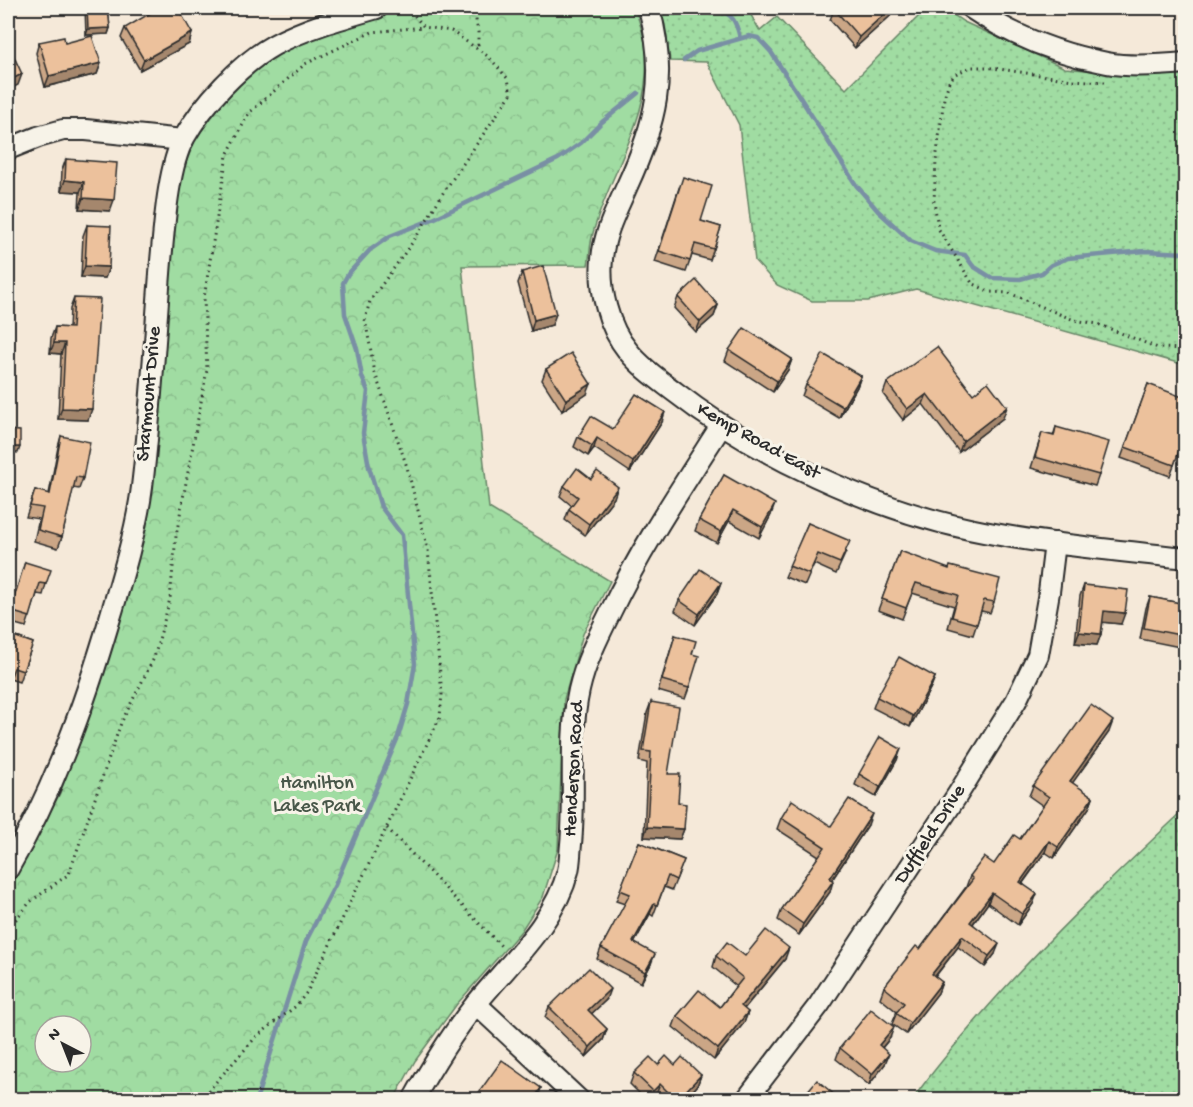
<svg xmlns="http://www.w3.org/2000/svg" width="1193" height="1107" viewBox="0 0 1193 1107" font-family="'Gochi Hand',sans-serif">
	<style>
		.grass { fill: url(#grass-dots); stroke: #668466; stroke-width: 1.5 }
		.forest { fill: url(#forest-crowns); stroke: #668466; stroke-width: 1.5; fill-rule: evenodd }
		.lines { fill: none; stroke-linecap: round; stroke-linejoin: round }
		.stream { stroke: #798fa4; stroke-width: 4.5 }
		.minor-casing { stroke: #2b2b2b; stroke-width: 24 }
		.path { stroke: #2b2b2b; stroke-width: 3; stroke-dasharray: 1.5 4.5; stroke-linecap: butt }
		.minor { stroke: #f7f3e8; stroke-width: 20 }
		.wall { fill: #cba686; stroke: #2b2b2b; stroke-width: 1.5 }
		.shaded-wall { fill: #a5876d; stroke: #2b2b2b; stroke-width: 1.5 }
		.building { fill: #ecc19c; stroke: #2b2b2b; stroke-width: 1.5 }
		.labels { text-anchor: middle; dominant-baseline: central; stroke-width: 6; stroke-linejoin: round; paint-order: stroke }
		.street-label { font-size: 20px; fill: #2b2b2b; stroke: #f7f3e8 }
		.park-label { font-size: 20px; fill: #485749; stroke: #f7f3e8 }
	</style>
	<defs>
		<pattern id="grass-dots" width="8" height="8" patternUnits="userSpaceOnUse" patternTransform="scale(1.5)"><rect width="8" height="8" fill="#a0dca2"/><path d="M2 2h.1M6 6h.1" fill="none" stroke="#8abd8c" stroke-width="1.8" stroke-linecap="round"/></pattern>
		<pattern id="forest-crowns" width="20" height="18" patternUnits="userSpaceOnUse" patternTransform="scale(1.5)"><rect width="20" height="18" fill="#a0dca2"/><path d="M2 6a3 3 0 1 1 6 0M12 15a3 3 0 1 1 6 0" fill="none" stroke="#8abd8c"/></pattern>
	</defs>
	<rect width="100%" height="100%" fill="#f5e9d9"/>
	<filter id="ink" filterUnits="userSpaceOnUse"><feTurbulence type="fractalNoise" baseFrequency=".0167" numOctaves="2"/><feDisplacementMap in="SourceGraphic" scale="12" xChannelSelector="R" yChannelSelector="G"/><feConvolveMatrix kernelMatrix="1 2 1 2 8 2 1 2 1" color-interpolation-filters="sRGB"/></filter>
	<g filter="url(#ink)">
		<g class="grass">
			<polygon points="659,8 747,8 760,31 777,17 846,89 927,8 943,8 964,22 1065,68 1145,76 1185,74 1185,365 916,289 868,301 812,301 777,285 755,261 739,125 707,62 670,61 665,25"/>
			<path d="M1185,809v290h-272c20,-29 43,-55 66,-82 64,-74 135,-141 206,-208z"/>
		</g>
		<path class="forest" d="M408,8h227c3,11 8,23 10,35 10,73 -34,124 -52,190 -3,10 -3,22 -5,32l-126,1 27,242 121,73 -27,53 -19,65 -6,150 -15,48 -22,34 -64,73 -42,57 -21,38 -386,1v-218l28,-43 24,-46 45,-124 47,-182 22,-264 8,-50 13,-33 39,-54 46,-34 41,-19zM45,1026h36v36h-36z"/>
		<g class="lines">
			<g class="stream">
				<path d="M717,8c16,7 19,13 23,30"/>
				<polyline points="684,60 697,51 749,36 758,38 771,52 856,185 878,211 911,241 935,251 965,255 973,266 992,278 1020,279 1042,273 1051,265 1068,258 1145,251 1186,253"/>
				<polyline points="256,1100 306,941 335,885 398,737 408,704 415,664 402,535 381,507 369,467 363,433 368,391 362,377 357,349 345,314 343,283 348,274 370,250 390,236 433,219 558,159 581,143 602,122 638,93"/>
			</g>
			<g class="minor-casing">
				<g id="minor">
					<path d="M649,8c19,68 7,115 -22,178 -10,23 -23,47 -25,73 -3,30 6,68 26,92 13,16 30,28 47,41 79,62 196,116 294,137 71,15 144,21 217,29"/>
					<path d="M971,8c40,27 88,46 136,55 21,4 57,2 79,0"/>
					<polyline points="8,149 38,137 63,130 86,130 183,140"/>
					<path d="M8,869c46,-79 76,-163 102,-251 12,-40 27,-90 32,-131 9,-75 13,-151 19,-226 3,-32 7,-95 23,-123 19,-34 56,-74 90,-93 32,-17 68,-27 103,-37"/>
					<polyline points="476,1004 579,1100"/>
					<path d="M413,1100c19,-34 38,-65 62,-95 33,-41 80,-82 93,-134 2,-8 2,-18 3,-27 5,-51 -3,-104 8,-154 6,-27 19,-53 31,-77 31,-65 72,-126 111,-187"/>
					<polyline points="746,1100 819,1005 958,794 1016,701 1038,655 1049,592 1055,543"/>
				</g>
			</g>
			<g class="path">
				<polyline points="474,8 478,32 478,49"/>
				<polyline points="1105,82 1073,80 986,67 971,67 955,74 949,82 944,98 936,161 934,201 938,228 972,283 990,292 1009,293 1074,320 1098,324 1158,348 1186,349"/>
				<polyline points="387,828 502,947"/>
				<polyline points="8,929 30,902 69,874 121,723 154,658 170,599 176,536 207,370 204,298 227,155 249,113 305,64 372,32 424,27"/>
				<polyline points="200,1100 256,1037 296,1006 307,992 440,717 442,694 428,550 407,467 375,373 365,319 370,301 415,239 443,193 511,94 508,79 489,57 451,31 424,27 408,8"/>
			</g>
			<use href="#minor" class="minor"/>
		</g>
		<g class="wall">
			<polygon points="85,8 108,8 110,28 108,34 86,35"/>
			<polygon points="899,8 855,48 830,20 834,9"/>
			<polygon points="125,28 192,33 189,44 140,70 121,38"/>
			<polygon points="39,42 65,43 101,63 97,74 45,87 36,53"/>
			<polygon points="66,159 110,211 79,209 80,192 61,191 62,170"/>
			<polygon points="679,188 701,221 721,227 710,260 692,255 686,272 655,262"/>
			<polygon points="87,225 109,267 105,278 81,277 83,236"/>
			<polygon points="522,272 552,325 531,331 518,283"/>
			<polygon points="678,297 718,305 714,316 696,332 674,308"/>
			<polygon points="74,298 88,420 58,419 61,354 50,353 51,338 55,327 69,328 70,309"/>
			<polygon points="729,350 792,359 788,370 773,392 725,361"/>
			<polygon points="546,369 587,394 562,411 542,380"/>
			<polygon points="861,376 857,387 839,418 802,396 806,385"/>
			<polygon points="887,383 973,394 1003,418 959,452 923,404 903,420 883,394"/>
			<polygon points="1148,384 1185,434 1170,476 1121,458"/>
			<polygon points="662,422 630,472 594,448 588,456 574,447 578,437 613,429"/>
			<polygon points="1056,427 1099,475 1095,486 1031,468 1042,433 1053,436"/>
			<polygon points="61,436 83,478 79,489 73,488 62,537 58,548 34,541 39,519 26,517 35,490 49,494 58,447"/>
			<polygon points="724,475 771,515 759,538 729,521 717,543 695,531 699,520"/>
			<polygon points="564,486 614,498 585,535 565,520 569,509 572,506 560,496"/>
			<polygon points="808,523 846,552 836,574 814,564 805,585 785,577"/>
			<polygon points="900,551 994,602 990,613 981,611 973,635 948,628 954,606 912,593 902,619 878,610"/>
			<polygon points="25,562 46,584 43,595 37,594 26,627 8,622 8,617"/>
			<polygon points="721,583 717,594 695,625 675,611 679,600"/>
			<polygon points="1084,585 1121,624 1103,622 1101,634 1097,645 1075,643 1080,596"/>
			<polygon points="1150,597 1185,604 1185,648 1140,639 1146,608"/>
			<polygon points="8,634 33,643 19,682 10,679 8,684"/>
			<polygon points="675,635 692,654 689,688 685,699 658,691"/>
			<polygon points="935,677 931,687 910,727 873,708 877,697"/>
			<polygon points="651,702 668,774 678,803 684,829 680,839 644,837 647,763 639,761 647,713"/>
			<polygon points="1109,732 1072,783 1093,797 1089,808 1054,858 1045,852 1023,883 1033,904 1018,925 988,903 973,924 995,954 985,967 958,947 935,977 942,982 938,993 906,1034 892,1024 897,1012 880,998 884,987 920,949 966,887 970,876 994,864 1020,839 1043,806 1029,796 1033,786"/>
			<polygon points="897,760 876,797 855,785 859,774"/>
			<polygon points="781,818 831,826 868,825 832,880 830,892 799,935 778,920 782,909 819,856 777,829"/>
			<polygon points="639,842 684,860 672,890 664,887 653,916 650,914 634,943 651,964 641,983 597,959 601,948 625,904 616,901"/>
			<polygon points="716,956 785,959 744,1009 748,1012 744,1023 714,1060 673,1027 677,1016 720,1007 736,986 713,967"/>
			<polygon points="606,1000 591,1014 607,1029 603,1040 586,1057 545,1017 549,1007"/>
			<polygon points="890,1038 882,1048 885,1064 869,1085 836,1059 840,1048"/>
			<polygon points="658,1065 675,1065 701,1075 697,1086 684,1100 661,1100 656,1095 651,1100 646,1100 630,1084 634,1073"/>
			<polygon points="541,1088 537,1100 475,1100 477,1095"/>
		</g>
		<g class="shaded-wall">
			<polygon points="891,8 899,8 855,48 859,37"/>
			<polygon points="110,28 108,34 86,35 88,29"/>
			<polygon points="192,33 189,44 140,70 144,60"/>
			<polygon points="101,63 97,74 45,87 49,76"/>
			<polygon points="22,74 18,85 8,90 8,81"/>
			<polygon points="65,180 84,182 80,192 61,191"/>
			<polygon points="83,198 114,200 110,211 79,209"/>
			<polygon points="85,266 109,267 105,278 81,277"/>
			<polygon points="718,305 714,316 696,332 700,322"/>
			<polygon points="556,314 552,325 531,331 534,320"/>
			<polygon points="54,343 65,343 61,354 50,353"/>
			<polygon points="792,359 788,370 773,392 777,381"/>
			<polygon points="861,376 857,387 839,418 843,407"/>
			<polygon points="591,384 587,394 562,411 566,400"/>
			<polygon points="927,394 923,404 903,420 907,409"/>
			<polygon points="1007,407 1003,418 959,452 963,441"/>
			<polygon points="62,408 92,409 88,420 58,419"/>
			<polygon points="665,412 662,422 630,472 633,462"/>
			<polygon points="597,438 594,448 588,456 592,446"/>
			<polygon points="8,447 20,447 18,453 8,452"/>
			<polygon points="618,487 614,498 585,535 589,524"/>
			<polygon points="775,504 771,515 759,538 762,527"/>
			<polygon points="733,510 729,521 717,543 721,532"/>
			<polygon points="721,583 717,594 695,625 699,614"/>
			<polygon points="1104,611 1125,613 1121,624 1100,622"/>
			<polygon points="1079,632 1101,634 1097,645 1075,643"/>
			<polygon points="935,677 931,687 910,727 913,716"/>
			<polygon points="1113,721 1109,732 1066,792 1070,781"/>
			<polygon points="901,749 897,760 876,797 880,787"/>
			<polygon points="1093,797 1089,808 1054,858 1058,847"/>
			<polygon points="872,814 868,825 826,889 830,878"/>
			<polygon points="647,827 684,829 680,839 644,837"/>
			<polygon points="1049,841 1045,852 1016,892 1020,882"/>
			<polygon points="833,881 830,892 799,935 803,924"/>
			<polygon points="992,893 988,903 966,933 970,922"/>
			<polygon points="1037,894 1033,904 1018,925 1022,914"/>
			<polygon points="654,904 650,914 629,953 633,942"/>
			<polygon points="962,936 958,947 928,985 932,974"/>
			<polygon points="999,944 995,954 985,967 989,956"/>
			<polygon points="789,948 785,959 737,1017 741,1006"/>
			<polygon points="655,954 651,964 641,983 645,972"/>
			<polygon points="942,982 938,993 906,1034 910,1023"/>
			<polygon points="610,989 606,1000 584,1021 588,1010"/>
			<polygon points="748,1012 744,1023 714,1060 718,1049"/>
			<polygon points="894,1027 890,1038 875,1056 879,1045"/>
			<polygon points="607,1029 603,1040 586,1057 590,1047"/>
			<polygon points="889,1054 885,1064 869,1085 872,1074"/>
			<polygon points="701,1075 697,1086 684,1100 677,1100"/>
			<polygon points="660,1084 656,1095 651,1100 650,1100 653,1091"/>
			<polygon points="541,1088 537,1100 533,1100"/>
		</g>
		<g class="building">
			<polygon points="87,8 108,8 110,28 88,29"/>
			<polygon points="159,8 178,8 192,33 144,60 125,28"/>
			<polygon points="836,8 891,8 859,37 834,9"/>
			<polygon points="92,36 101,63 49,76 39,42 64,37 65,43"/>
			<polygon points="9,46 22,74 8,81 8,47"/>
			<polygon points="66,159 117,163 114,200 83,198 84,182 65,180"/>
			<polygon points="683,177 712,186 701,221 721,227 714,249 695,244 690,261 659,251"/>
			<polygon points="87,225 111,226 109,267 85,266"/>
			<polygon points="543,266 556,314 534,320 522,272"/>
			<polygon points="696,280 718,305 700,322 678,297"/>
			<polygon points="74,298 100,299 92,409 62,408 65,343 54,343 55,327 72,328"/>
			<polygon points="744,328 792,359 777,381 729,350"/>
			<polygon points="937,347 973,394 988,382 1007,407 963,441 927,394 907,409 887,383"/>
			<polygon points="571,353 591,384 566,400 546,369"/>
			<polygon points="823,354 861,376 843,407 806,385"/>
			<polygon points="1148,384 1185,398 1185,434 1174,465 1125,447"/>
			<polygon points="636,394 665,412 633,462 597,438 592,446 578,437 591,416 613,429"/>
			<polygon points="1056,427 1109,442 1099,475 1035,457 1042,433 1054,436"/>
			<polygon points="8,430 20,431 20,447 8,447"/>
			<polygon points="61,436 90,442 83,478 76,477 62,537 38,530 43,508 30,506 35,490 50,494"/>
			<polygon points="577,468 591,479 597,471 618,487 589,524 569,509 578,497 564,486"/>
			<polygon points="724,475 775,504 762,527 733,510 721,532 699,520"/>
			<polygon points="808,523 850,541 840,563 818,554 809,574 789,566"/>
			<polygon points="900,551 949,569 950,566 1000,579 994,602 984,600 977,624 952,617 958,595 916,583 906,608 882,599"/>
			<polygon points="25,562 51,570 46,584 40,583 30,617 10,611"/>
			<polygon points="700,569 721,583 699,614 679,600"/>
			<polygon points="1084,585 1128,590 1125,613 1104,611 1101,634 1079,632"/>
			<polygon points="1150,597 1185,604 1185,636 1144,628"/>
			<polygon points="8,634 33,643 23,671 14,668 9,681 8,680"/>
			<polygon points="675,635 696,641 692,654 699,656 689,688 662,680"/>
			<polygon points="899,657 935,677 913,716 877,697"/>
			<polygon points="651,702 679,707 668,774 680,774 678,803 686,804 684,829 647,827 651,752 643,751"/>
			<polygon points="1091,705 1113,721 1070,781 1093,797 1058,847 1049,841 1020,882 1037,894 1022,914 992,893 970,922 999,944 989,956 962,936 932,974 942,982 910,1023 896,1013 904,1003 884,987 916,946 920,949 973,879 970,876 984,857 994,864 1014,835 1020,839 1049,797 1033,786"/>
			<polygon points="8,709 11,711 8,718"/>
			<polygon points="880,737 901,749 880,787 859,774"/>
			<polygon points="849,799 872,814 830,878 833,881 803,924 782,909 825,847 781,818 792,800 831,826"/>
			<polygon points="639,842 684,860 676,880 668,876 657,905 654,904 633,942 655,954 645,972 601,948 630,894 620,890"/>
			<polygon points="766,930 789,948 741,1006 748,1012 718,1049 677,1016 699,990 720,1007 743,978 716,956 727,942 745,956"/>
			<polygon points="589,968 610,989 588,1010 607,1029 590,1047 549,1007"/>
			<polygon points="871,1009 894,1027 879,1045 889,1054 872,1074 840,1048"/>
			<polygon points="666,1056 675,1065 682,1057 701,1075 677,1100 676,1100 660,1084 653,1091 634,1073 650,1057 658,1065"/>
			<polygon points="502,1060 541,1088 533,1100 527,1100 521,1095 518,1100 480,1100 481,1098 477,1095"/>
			<polygon points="817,1080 837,1097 836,1100 800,1100"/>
		</g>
	</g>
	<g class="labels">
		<g class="street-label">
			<text transform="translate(150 394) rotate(-85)">Starmount Drive</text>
			<text transform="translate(758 442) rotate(29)">Kemp Road East</text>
			<text transform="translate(575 769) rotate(-87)">Henderson Road</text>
			<text transform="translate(931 835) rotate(-57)">Duffield Drive</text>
		</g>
		<g class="park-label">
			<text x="317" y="784">Hamilton<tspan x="317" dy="23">Lakes Park</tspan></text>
		</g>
	</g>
	<rect width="1193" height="1107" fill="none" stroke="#f7f3e8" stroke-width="30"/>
	<rect x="15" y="15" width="1163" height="1077" fill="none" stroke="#2b2b2b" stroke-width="2" filter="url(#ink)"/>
	<g transform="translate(63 1044) rotate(318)"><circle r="28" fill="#f7f3e8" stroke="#a5a39c" stroke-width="1.5"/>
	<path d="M0-4.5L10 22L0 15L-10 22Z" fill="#2b2b2b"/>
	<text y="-9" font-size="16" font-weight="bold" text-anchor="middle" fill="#2b2b2b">N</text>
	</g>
</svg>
